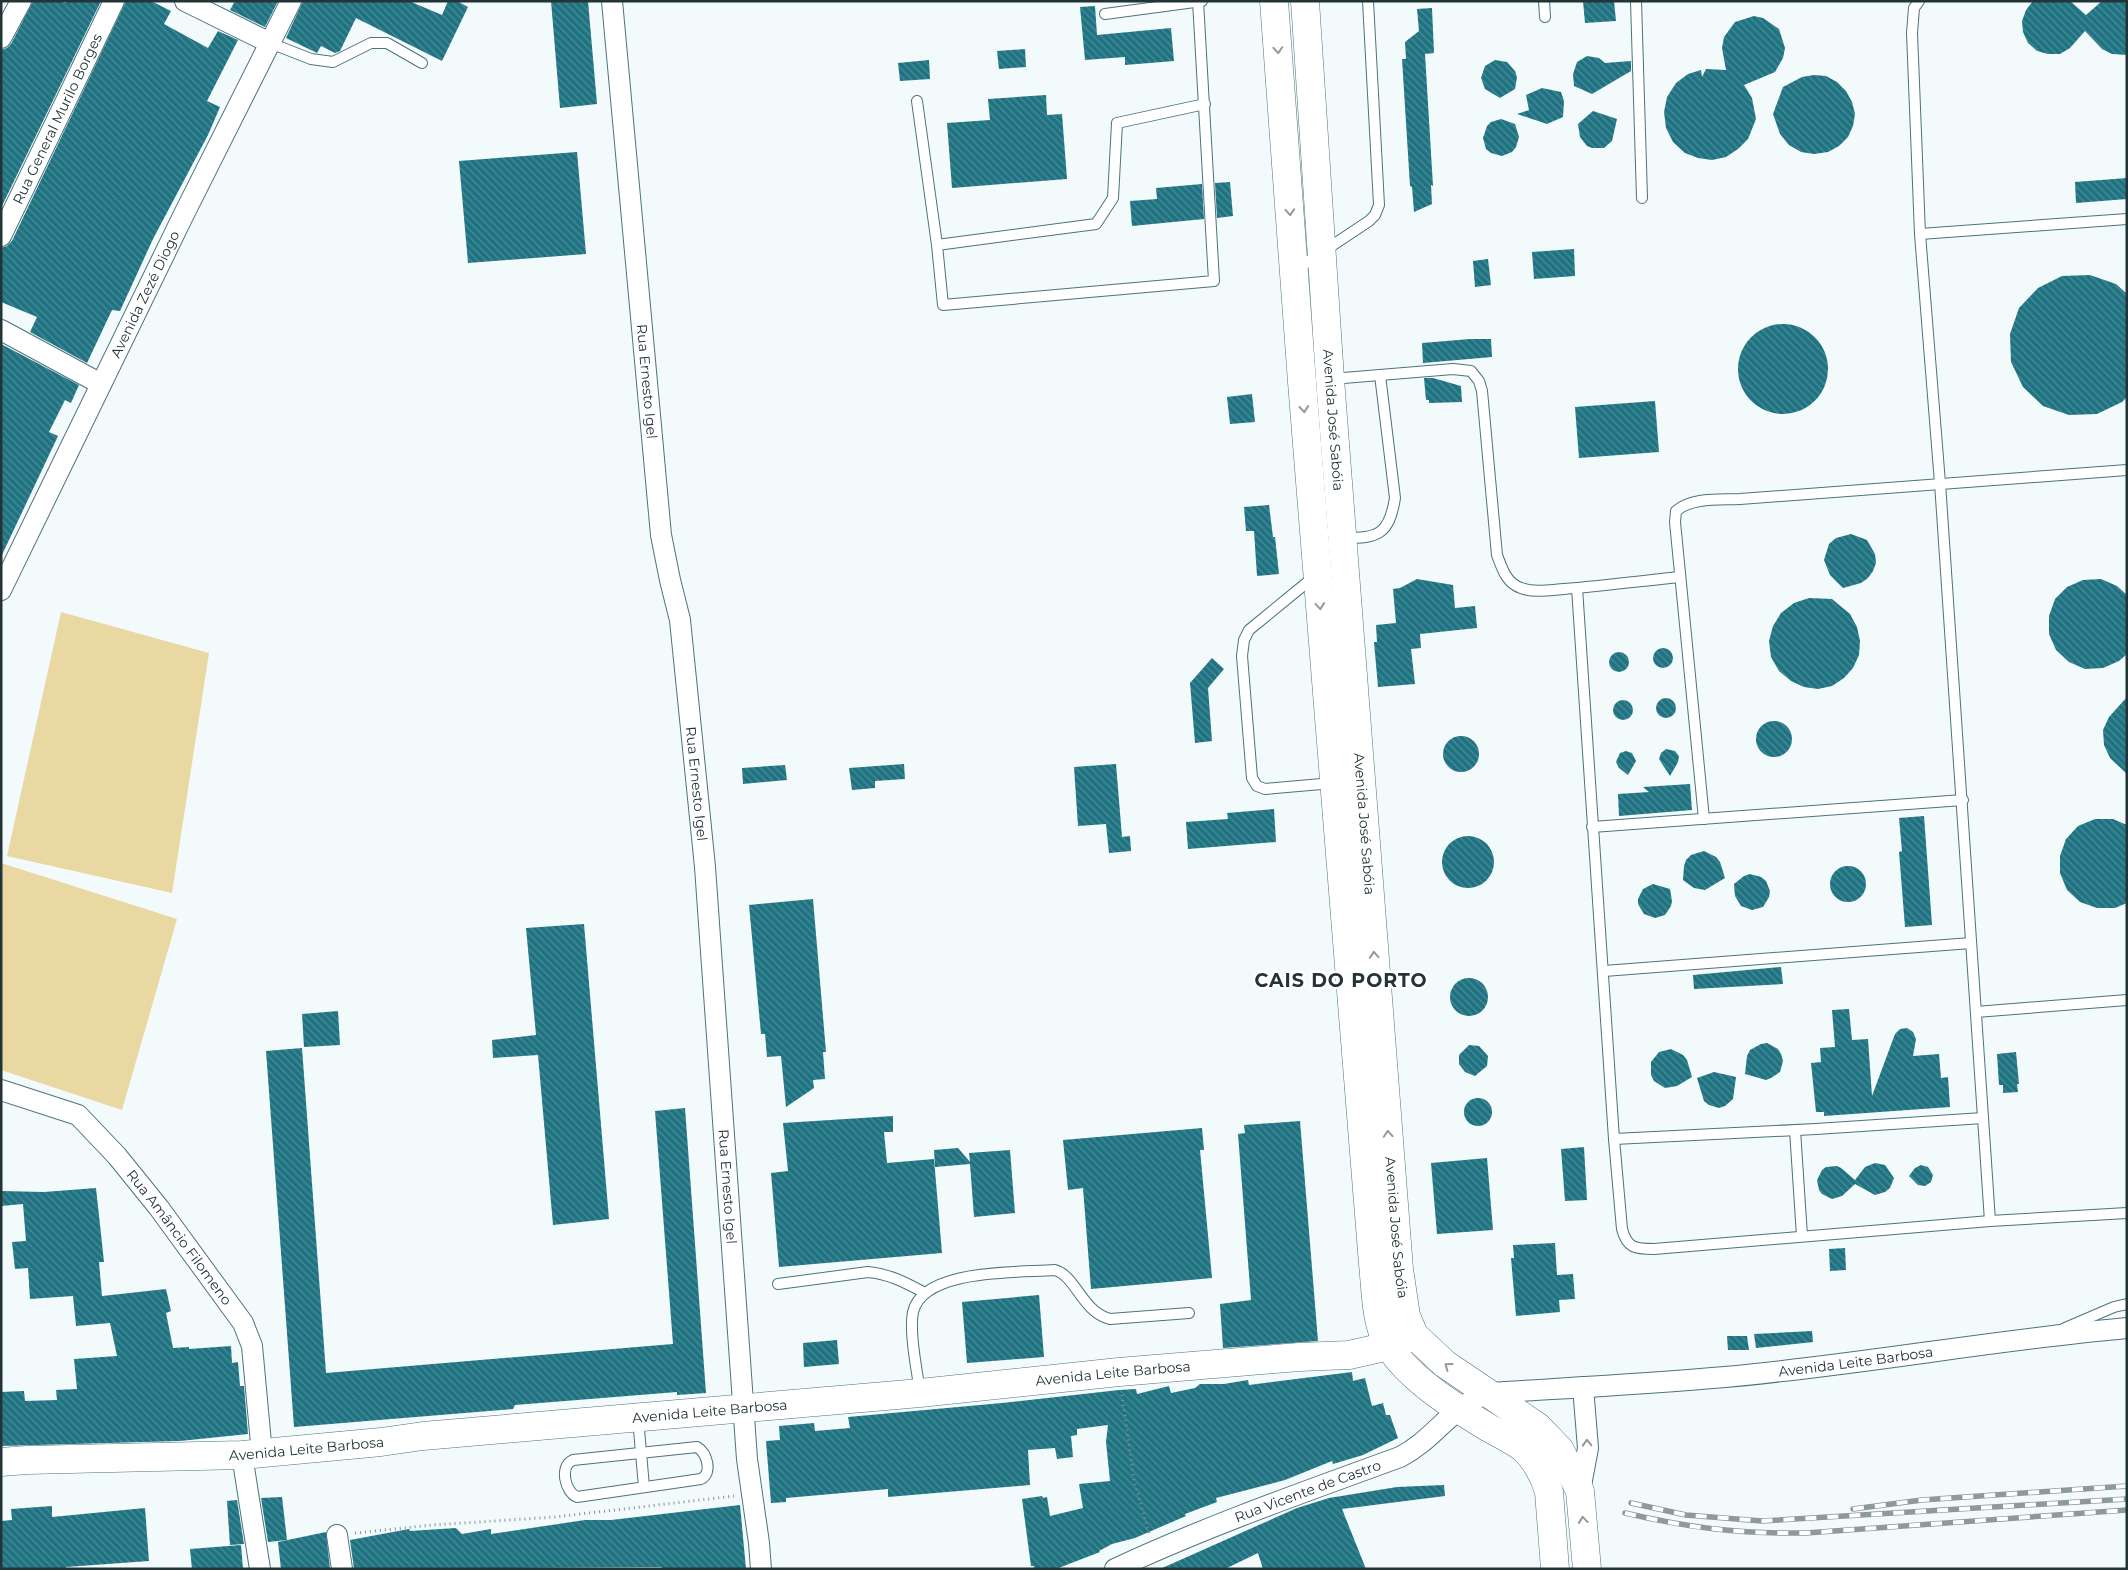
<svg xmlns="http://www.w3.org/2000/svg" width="2128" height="1570" viewBox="0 0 2128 1570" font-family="Montserrat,sans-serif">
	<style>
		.grass { fill: #ead8a2 }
		.building { fill: url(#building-back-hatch) }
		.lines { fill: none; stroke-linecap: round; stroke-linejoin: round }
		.lane-casing { stroke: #4c737b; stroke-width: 12 }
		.street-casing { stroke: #4c737b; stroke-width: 22 }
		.secondary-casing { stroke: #4c737b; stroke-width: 29 }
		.primary-casing { stroke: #4c737b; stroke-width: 29 }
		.path { stroke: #859294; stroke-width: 3; stroke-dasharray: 1 4; stroke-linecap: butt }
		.lane { stroke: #fff; stroke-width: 10 }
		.street { stroke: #fff; stroke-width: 20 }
		.secondary { stroke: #fff; stroke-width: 28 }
		.primary { stroke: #fff; stroke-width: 28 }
		.rail-casing { stroke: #8d999c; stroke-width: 5.5 }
		.rail { stroke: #fff; stroke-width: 4; stroke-dasharray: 11; stroke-linecap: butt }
		.oneway { stroke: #919a9b }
		.labels { text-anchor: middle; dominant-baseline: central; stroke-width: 5; stroke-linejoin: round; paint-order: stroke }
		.street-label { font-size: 14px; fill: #233437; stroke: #fff }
		.district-label { font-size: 19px; font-weight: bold; letter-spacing: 1px; fill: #233437; stroke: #fff }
	</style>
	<defs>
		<pattern id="building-back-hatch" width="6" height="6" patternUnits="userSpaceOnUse" patternTransform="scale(1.25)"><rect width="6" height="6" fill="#1e7382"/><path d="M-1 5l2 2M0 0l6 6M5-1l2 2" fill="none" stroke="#4e8b96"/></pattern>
	</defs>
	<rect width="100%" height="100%" fill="#f2fafc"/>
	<g class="grass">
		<polygon points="61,612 209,653 172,893 7,856"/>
		<polygon points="1,863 177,919 122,1110 1,1070"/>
	</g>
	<g class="building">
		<polygon points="33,1 59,1 66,3 67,1 101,1 1,208 1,50 7,48 11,44"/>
		<polygon points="126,1 151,1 171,11 164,24 208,48 218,31 238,40 207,101 220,107 208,135 153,239 120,311 112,310 87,363 30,332 37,317 1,302 1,248 7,246 12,241"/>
		<polygon points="235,1 278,1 265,27 230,10"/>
		<polygon points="303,1 409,1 442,15 448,1 457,1 468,7 442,61 356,18 340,51 335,53 321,46 317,53 286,38"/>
		<polygon points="551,1 588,1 597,104 560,108"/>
		<polygon points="1583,1 1614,1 1616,21 1585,23"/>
		<polygon points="2033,1 2070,1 2086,15 2102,1 2127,1 2127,55 2112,54 2102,49 2085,31 2070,48 2060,54 2048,54 2037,51 2028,43 2023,32 2022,21 2026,10"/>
		<polygon points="1095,6 1097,35 1171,28 1174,61 1125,65 1125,57 1085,60 1080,7"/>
		<polygon points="1432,8 1434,53 1425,54 1433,186 1431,185 1432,204 1414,212 1412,187 1410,186 1402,59 1406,59 1405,42 1419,31 1417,9"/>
		<polygon points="1754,16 1763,18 1779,29 1785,48 1783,58 1775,72 1744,85 1752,98 1756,119 1748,139 1738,149 1726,157 1712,160 1698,158 1685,153 1673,142 1666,128 1664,112 1667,97 1676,83 1688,74 1701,70 1702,77 1706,69 1726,70 1722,48 1724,37 1735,22"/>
		<polygon points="1025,49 1026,67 999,69 997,51"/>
		<polygon points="1587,56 1599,58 1605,63 1631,61 1631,71 1592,94 1574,86 1573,74 1577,62"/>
		<polygon points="929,60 930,79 900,81 898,63"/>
		<polygon points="1495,60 1507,62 1515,71 1517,77 1515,89 1500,98 1485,89 1481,78 1485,66"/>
		<polygon points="1814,75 1826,76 1837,82 1846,91 1852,102 1855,114 1853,126 1848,137 1839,146 1828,152 1814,154 1801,152 1789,145 1780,134 1773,114 1783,87 1802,77"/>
		<polygon points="1542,88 1561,92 1564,101 1563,117 1547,124 1517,114 1529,110 1526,95"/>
		<polygon points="1046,95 1047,115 1062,114 1067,179 952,188 947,123 990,120 988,99"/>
		<polygon points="1593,111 1617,119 1612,141 1604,148 1592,148 1587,146 1580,137 1578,124"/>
		<polygon points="1501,119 1515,124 1519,137 1516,147 1512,152 1502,156 1491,153 1486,149 1483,138 1487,126 1491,122"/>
		<polygon points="577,152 586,254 468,263 459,161"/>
		<polygon points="2127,178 2127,199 2076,203 2075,182"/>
		<polygon points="1230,182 1233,216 1217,218 1215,183"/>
		<polygon points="1202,184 1204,219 1132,226 1130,201 1157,199 1156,188"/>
		<polygon points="1574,249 1575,276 1534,279 1532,252"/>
		<polygon points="1488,259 1491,285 1475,287 1473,261"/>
		<polygon points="2090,275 2116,284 2127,294 2127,397 2122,402 2097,414 2069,415 2043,406 2023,387 2011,362 2010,334 2019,308 2038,288 2062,276"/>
		<circle cx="1783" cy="369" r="45"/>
		<polygon points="1470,339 1491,339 1492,357 1423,363 1422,343"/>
		<polygon points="1,344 79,385 71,403 65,400 49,432 58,436 1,557"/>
		<polygon points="1424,378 1433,378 1461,386 1462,402 1429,403 1429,400 1426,400"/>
		<polygon points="1252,394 1255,422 1230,424 1227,397"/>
		<polygon points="1655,401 1659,452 1579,458 1575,407"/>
		<polygon points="1269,505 1273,537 1275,537 1279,574 1257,576 1254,531 1246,531 1244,507"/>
		<polygon points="1851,534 1867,540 1875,554 1876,563 1873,571 1868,578 1861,583 1843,588 1830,575 1824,560 1829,544 1836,538"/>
		<polygon points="1417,579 1453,585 1455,608 1475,606 1477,628 1420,634 1421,648 1411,649 1415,684 1378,687 1374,642 1377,642 1376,625 1396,623 1393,589 1400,588"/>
		<polygon points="2101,579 2117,586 2127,595 2127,654 2119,661 2103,668 2085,669 2069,662 2056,650 2049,634 2049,616 2055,599 2067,587 2083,580"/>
		<polygon points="1809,598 1832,599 1850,614 1857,627 1860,641 1859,655 1853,668 1844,678 1832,686 1818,689 1804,687 1791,681 1779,671 1771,657 1769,641 1773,626 1781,613 1794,603"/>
		<circle cx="1663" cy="658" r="10"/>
		<circle cx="1619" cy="662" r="10"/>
		<polygon points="1212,658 1224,669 1208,688 1212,741 1195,743 1190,683"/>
		<polygon points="2127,697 2127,774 2110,758 2104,745 2103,730 2109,717"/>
		<circle cx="1666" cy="708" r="10"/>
		<circle cx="1623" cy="710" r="10"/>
		<circle cx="1774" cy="739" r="18"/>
		<circle cx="1461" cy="754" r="18"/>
		<polygon points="1666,749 1675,751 1679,756 1678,762 1670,776 1659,759 1661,753"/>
		<polygon points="1626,751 1632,753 1636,761 1628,775 1619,768 1616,762 1620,753"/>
		<polygon points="904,764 905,779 875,781 875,788 852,790 849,768"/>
		<polygon points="1116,764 1122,837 1130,836 1131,851 1109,853 1106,824 1078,826 1074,767"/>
		<polygon points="785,765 787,780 743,784 742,768"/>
		<polygon points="1690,784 1692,810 1619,816 1618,794 1649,792 1643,787"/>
		<polygon points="1274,809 1276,842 1188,849 1186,822 1228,819 1227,813"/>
		<polygon points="1924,816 1932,925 1905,927 1899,852 1902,851 1899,818"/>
		<polygon points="2095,819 2113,819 2127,825 2127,903 2115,908 2097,908 2080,902 2067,890 2060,873 2060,856 2066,839 2078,826"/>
		<circle cx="1468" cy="862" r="26"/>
		<polygon points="1704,851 1716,857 1720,862 1725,878 1705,890 1694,888 1683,880 1684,866 1686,860 1691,855"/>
		<circle cx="1848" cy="884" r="18"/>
		<polygon points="1750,874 1761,877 1766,881 1770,891 1769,897 1763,907 1752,910 1741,906 1735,896 1734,884 1744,876"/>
		<polygon points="1653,884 1670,889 1672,901 1671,906 1665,915 1655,918 1644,914 1638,904 1638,899 1643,889"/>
		<polygon points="813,899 826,1052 823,1052 825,1079 813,1080 814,1088 786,1107 781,1056 767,1057 765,1034 761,1034 749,905"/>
		<polygon points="584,924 609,1219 553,1225 538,1055 493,1058 492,1040 536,1035 526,928"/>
		<polygon points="1781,967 1783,984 1694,989 1693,975"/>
		<circle cx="1469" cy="997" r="19"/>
		<polygon points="1849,1009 1852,1040 1868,1039 1872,1096 1895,1034 1900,1029 1907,1028 1913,1032 1916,1039 1913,1056 1939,1054 1941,1078 1948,1077 1950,1107 1824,1116 1824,1112 1816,1112 1811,1063 1821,1062 1820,1048 1835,1047 1832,1010"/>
		<polygon points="338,1011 340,1045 304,1047 302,1014"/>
		<polygon points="1767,1043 1778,1049 1781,1054 1783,1061 1780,1072 1771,1078 1766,1080 1745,1074 1747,1056 1750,1050 1761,1044"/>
		<polygon points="1469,1045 1479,1046 1488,1056 1487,1066 1475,1076 1465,1072 1459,1064 1459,1055"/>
		<polygon points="302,1048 326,1373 673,1344 655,1111 685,1108 706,1393 677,1395 677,1392 515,1405 513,1409 294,1427 266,1051"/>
		<polygon points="1671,1049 1683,1055 1687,1060 1692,1077 1677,1086 1665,1088 1654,1081 1651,1075 1651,1062 1659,1052"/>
		<polygon points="2016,1052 2019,1084 2017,1084 2018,1092 2003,1093 2003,1085 1999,1085 1997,1054"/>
		<polygon points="1714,1072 1736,1077 1733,1099 1725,1106 1719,1108 1709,1105 1704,1101 1697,1078"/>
		<circle cx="1478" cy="1112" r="14"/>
		<polygon points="893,1116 893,1132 884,1132 887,1163 934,1159 942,1253 779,1267 771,1173 788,1171 783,1123"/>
		<polygon points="1300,1121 1318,1341 1223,1348 1220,1304 1251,1300 1238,1134 1245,1133 1244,1125"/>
		<polygon points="1202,1128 1204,1150 1200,1150 1212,1278 1091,1289 1083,1188 1068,1190 1063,1140"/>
		<polygon points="1584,1147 1587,1200 1565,1201 1561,1149"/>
		<polygon points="958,1148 970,1162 969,1153 1010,1150 1015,1213 974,1217 970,1164 935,1167 934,1150"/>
		<polygon points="1487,1158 1493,1230 1437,1234 1431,1163"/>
		<polygon points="1875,1163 1885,1165 1894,1178 1890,1188 1885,1192 1875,1195 1855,1184 1842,1196 1832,1199 1822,1194 1819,1190 1817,1180 1822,1170 1826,1167 1837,1166 1841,1168 1855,1180 1865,1167"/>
		<polygon points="1921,1165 1928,1167 1933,1175 1931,1182 1925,1186 1918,1185 1909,1176 1915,1168"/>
		<polygon points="96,1188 104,1262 99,1262 102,1296 166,1289 171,1311 166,1313 173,1348 189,1347 189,1349 231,1346 232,1363 238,1362 240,1386 244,1386 248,1434 180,1441 1,1446 1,1392 24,1391 25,1401 57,1400 56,1390 77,1389 74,1359 117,1356 110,1323 76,1326 73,1296 30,1299 28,1268 15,1269 12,1242 26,1241 23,1204 1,1206 1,1191 44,1192"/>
		<polygon points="1555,1243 1557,1275 1573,1274 1575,1299 1559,1300 1560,1312 1516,1316 1511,1258 1514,1258 1513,1245"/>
		<polygon points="1845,1248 1846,1270 1830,1271 1829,1249"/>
		<polygon points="1039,1295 1044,1357 967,1363 962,1302"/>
		<polygon points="1812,1331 1813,1342 1756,1348 1754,1334"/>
		<polygon points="1727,1336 1747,1336 1749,1350 1728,1350"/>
		<polygon points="837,1340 839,1364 804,1367 803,1343"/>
		<polygon points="1352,1372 1353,1381 1365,1378 1372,1406 1383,1403 1386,1415 1390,1415 1398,1438 1363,1455 1333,1464 1332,1461 1285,1480 1216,1498 1217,1502 1185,1514 1186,1516 1165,1525 1135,1538 1112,1544 1099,1551 1100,1552 1056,1569 1034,1569 1034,1566 1031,1566 1022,1499 1042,1496 1043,1498 1047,1497 1050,1516 1083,1508 1079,1484 1110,1481 1106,1442 1108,1425 1077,1429 1077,1435 1071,1436 1073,1457 1057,1459 1055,1448 1028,1450 1030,1485 888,1497 888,1489 786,1498 786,1502 771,1503 766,1441 780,1440 779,1426 814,1423 815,1431 850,1428 848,1417 1002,1403 1119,1390 1136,1389 1137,1394 1169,1386 1171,1393 1195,1388 1200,1384 1224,1384 1248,1380 1249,1385"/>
		<polygon points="1444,1485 1445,1496 1342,1509 1366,1569 1263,1569 1258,1553 1225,1569 1160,1569 1297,1508 1329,1498 1397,1487"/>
		<polygon points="282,1497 287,1540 268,1542 261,1498"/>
		<polygon points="237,1500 244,1544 230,1545 227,1501"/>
		<polygon points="740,1505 746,1569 662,1569 662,1567 354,1569 350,1540 409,1529 410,1531 456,1528 462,1534 491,1529 491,1534 585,1520 611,1520"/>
		<polygon points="52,1506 52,1517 145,1508 149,1561 66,1567 66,1569 1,1569 1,1521 12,1520 11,1509"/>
		<polygon points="326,1532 330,1569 281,1569 278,1542"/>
		<polygon points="241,1545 243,1569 192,1569 190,1549"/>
	</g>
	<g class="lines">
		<g class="lane-casing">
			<g id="lane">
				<polyline points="1198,1 1214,281 943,305 937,245 1096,224 1113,198 1117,123 1205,104"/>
				<polyline points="1544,1 1545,17"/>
				<polyline points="1636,1 1642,198"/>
				<polyline points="1919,1 1914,8 1912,33 1920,234 1940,483 1990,1221"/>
				<polyline points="1105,14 1202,1"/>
				<polyline points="270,43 311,59 333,62 371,43 387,43 422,63"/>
				<polyline points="917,101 937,245"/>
				<polyline points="1920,234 2127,219"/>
				<polyline points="1297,269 1369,221 1375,215 1379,205 1368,1"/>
				<path d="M1331,379l122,-10 18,2 8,10 3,10 15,164c5,13 9,28 24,33 13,5 29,2 43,1 38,-3 77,-8 116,-12"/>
				<path d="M1344,538c34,0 45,-3 51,-40l-15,-123"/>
				<polyline points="1315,576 1249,630 1244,640 1242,656 1252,778 1257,786 1265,789 1333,783"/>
				<path d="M1577,588l37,551 8,90c5,19 13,20 32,20l336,-28 137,-8"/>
				<path d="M1704,819l-29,-297 1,-11c16,-14 44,-11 64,-12l387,-29"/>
				<polyline points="1592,827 1963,800"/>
				<polyline points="1604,971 1971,943"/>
				<polyline points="1976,1012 2127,1000"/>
				<polyline points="1795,1130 1802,1236"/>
				<polyline points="1614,1139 1816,1129 1983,1118"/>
				<path d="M778,1284l90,-12c22,2 38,11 57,21"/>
				<polyline points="2065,1328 2114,1307 2127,1304"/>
				<path d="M920,1392c-3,-21 -11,-60 -7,-80 10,-44 106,-39 142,-42 21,6 27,42 55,49l79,-6"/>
				<polyline points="638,1418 644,1487"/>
				<path d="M697,1447c10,6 16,26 4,32l-124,18c-12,-5 -18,-31 -4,-37z"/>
			</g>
		</g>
		<g class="street-casing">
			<g id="street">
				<polyline points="185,1 270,43"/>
				<path id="s1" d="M612,1l49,534 9,45 10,40 25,247 42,592 12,84 2,26"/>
				<polyline points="1,38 21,1"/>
				<path id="s2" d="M1,236l113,-235"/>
				<polyline points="1,330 101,384"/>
				<path id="s3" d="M1,590l183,-376 107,-213"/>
				<path id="s4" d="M1,1090l77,25 39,41 42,52 84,115 9,23 10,108"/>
				<polyline points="242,1455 260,1569"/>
				<polyline points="1580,1491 1588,1448 1583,1387"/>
				<polyline points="337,1535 342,1569"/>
				<path id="s5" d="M1115,1569c92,-43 189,-77 285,-112 35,-18 50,-50 88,-64 79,-5 158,-9 237,-16 135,-12 267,-37 402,-49"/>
			</g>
		</g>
		<g class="secondary-casing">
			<g id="secondary">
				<path id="s6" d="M1,1462l26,-2 215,-5 139,-13 42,-6 497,-43 199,-21 180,-15 50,-2 40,-9 21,-9"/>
			</g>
		</g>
		<g class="primary-casing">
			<g id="primary">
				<path d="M1274,1l28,381 71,882c3,27 2,58 16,82 20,33 67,62 100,82 11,6 23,12 33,19 13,11 23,30 27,45l6,77"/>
				<path id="s7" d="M1305,1l25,378 69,890 7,47 8,19 31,29 93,63 22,23 20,41 7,78"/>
			</g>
		</g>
		<g class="path">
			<polyline points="1122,1395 1134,1480 1149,1533"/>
			<polyline points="355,1533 433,1525 555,1517 734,1496"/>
		</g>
		<use href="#lane" class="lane"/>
		<use href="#street" class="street"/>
		<use href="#secondary" class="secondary"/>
		<use href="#primary" class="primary"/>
		<g class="rail-casing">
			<g id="rail">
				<polyline points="1631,1503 1686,1515 1762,1521 2127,1499"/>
				<polyline points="1853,1509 1922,1500 2127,1486"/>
				<path d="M1625,1513c64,15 116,21 181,20l321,-23"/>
			</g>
		</g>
		<use href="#rail" class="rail"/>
	</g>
	<defs><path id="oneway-chevron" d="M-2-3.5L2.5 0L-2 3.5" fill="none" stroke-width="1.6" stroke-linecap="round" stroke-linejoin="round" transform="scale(1.25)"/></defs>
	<g class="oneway">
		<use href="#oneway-chevron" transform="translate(1278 50) rotate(86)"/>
		<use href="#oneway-chevron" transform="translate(1290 212) rotate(86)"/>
		<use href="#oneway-chevron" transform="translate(1304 409) rotate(85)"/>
		<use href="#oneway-chevron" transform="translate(1320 606) rotate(85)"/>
		<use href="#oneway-chevron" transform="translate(1374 955) rotate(-94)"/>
		<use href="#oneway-chevron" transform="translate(1388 1134) rotate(-94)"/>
		<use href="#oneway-chevron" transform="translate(1448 1366) rotate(-144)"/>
		<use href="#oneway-chevron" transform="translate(1587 1443) rotate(-92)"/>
		<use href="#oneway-chevron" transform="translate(1583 1520) rotate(-95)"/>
	</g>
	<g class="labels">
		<g class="street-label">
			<text stroke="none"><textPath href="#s2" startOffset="130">Rua General Murilo Borges</textPath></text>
			<text stroke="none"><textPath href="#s3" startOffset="329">Avenida Zezé Diogo</textPath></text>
			<text stroke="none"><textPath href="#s1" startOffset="382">Rua Ernesto Igel</textPath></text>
			<text stroke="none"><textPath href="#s7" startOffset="420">Avenida José Sabóia</textPath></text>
			<text stroke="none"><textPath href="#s1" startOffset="788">Rua Ernesto Igel</textPath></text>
			<text stroke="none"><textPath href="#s7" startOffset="825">Avenida José Sabóia</textPath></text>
			<text stroke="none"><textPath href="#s1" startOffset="1192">Rua Ernesto Igel</textPath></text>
			<text stroke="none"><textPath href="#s7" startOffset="1230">Avenida José Sabóia</textPath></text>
			<text stroke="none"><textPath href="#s4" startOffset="240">Rua Amâncio Filomeno</textPath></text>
			<text stroke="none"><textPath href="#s5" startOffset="785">Avenida Leite Barbosa</textPath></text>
			<text stroke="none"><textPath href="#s6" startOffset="1116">Avenida Leite Barbosa</textPath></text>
			<text stroke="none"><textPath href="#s6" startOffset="711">Avenida Leite Barbosa</textPath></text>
			<text stroke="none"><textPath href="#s6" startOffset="306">Avenida Leite Barbosa</textPath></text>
			<text stroke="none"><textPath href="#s5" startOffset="208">Rua Vicente de Castro</textPath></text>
		</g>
		<g class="district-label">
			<text x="1341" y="980">CAIS DO PORTO</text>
		</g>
	</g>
	<rect width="2128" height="1570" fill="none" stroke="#233437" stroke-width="5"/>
</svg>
